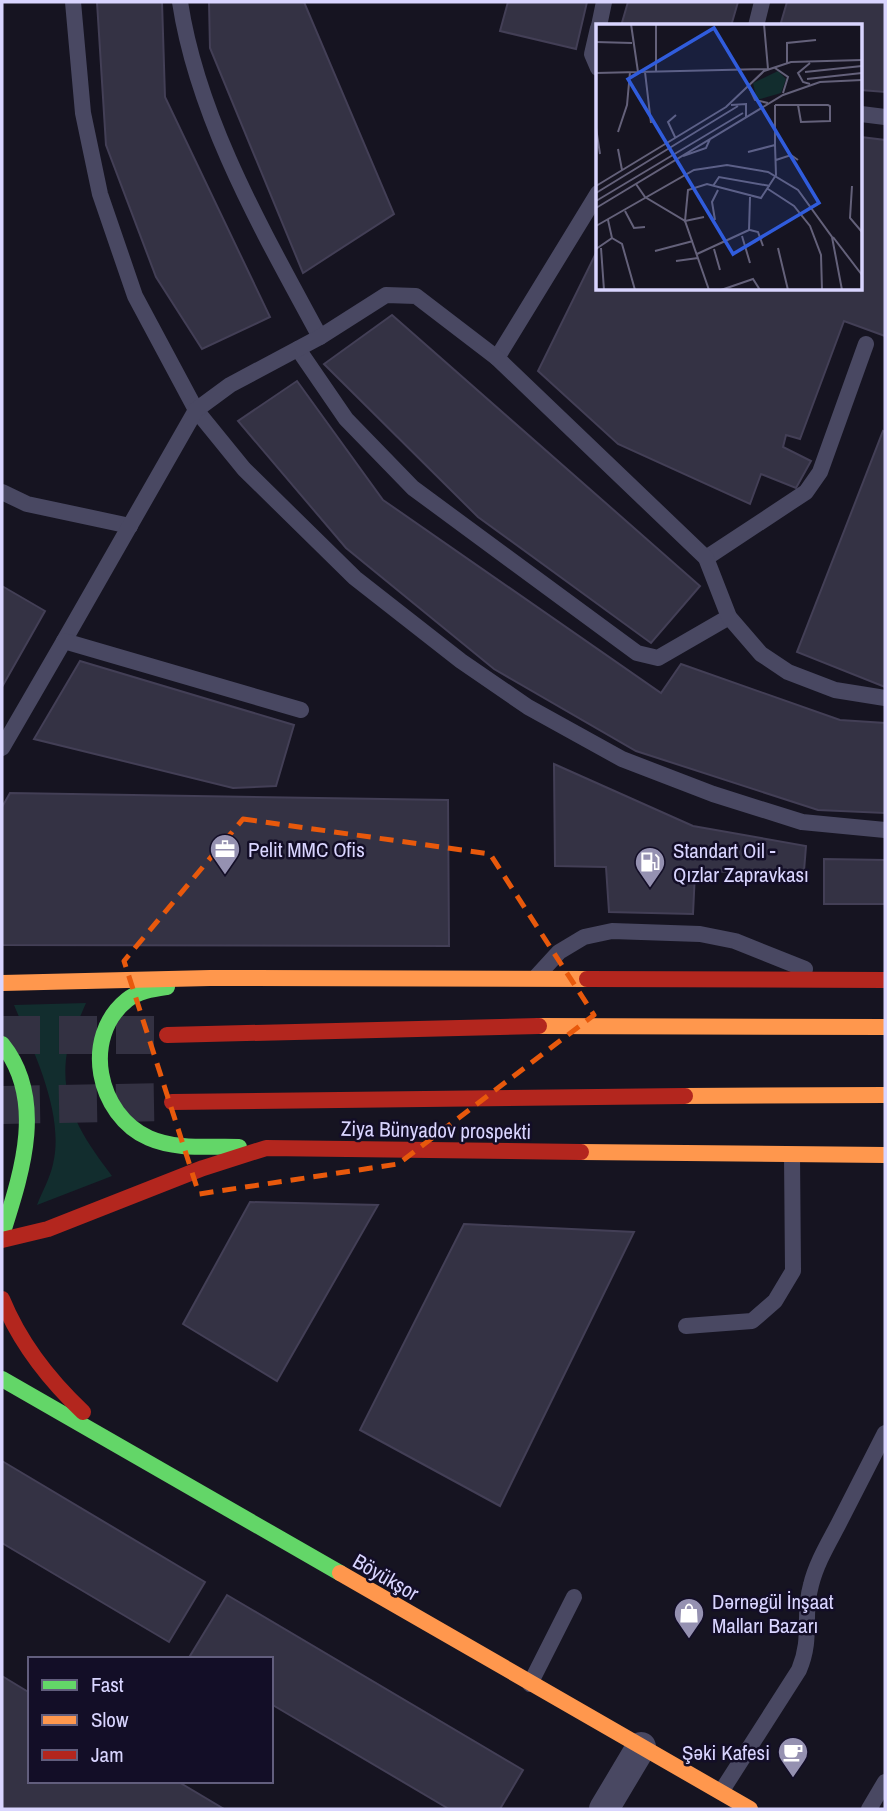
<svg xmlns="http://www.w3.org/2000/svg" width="887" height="1811" viewBox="0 0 887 1811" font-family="'Archivo Narrow',sans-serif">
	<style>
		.green { fill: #122d2e }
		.building { fill: #343244; stroke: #433f56; stroke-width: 2 }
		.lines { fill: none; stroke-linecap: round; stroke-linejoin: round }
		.primary-tunnel { stroke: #333142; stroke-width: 38; stroke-dasharray: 38 19; stroke-linecap: butt }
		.lane { stroke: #494862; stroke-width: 16 }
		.street { stroke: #494862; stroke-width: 30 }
		.fast { stroke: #63d668; stroke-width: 16 }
		.slow { stroke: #ff974d; stroke-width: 16 }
		.jam { stroke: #b3261e; stroke-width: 16 }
		.marked { fill: none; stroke: #e8590c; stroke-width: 5; stroke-dasharray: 14 9; stroke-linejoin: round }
		.labels { text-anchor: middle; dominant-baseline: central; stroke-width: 5; stroke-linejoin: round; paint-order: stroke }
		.poi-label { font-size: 21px; fill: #d9d5ff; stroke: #130e27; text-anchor: start }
		.street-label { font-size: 21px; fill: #d9d5ff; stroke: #130e27 }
		.inset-road { fill: none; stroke: #64617a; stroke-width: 2 }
		.view { fill: #305cdc; fill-opacity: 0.15; stroke: #305cdc; stroke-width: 3.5 }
		.inset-edge { fill: none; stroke: #d9d5ff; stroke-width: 3.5 }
	</style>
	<rect width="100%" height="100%" fill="#161421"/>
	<path class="green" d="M86,1003c-7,17 -18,38 -20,56 -5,48 19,81 46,117l-75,29c5,-13 13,-27 16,-41 12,-50 -20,-114 -39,-159z"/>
	<g class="building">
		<polygon points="97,2 162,2 165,97 270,317 202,349 156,277 106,145"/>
		<polygon points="209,2 304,2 394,214 303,273 210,48"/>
		<polygon points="508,2 587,2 576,49 500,31"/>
		<polygon points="628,2 738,2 731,26 621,26"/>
		<polygon points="787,2 885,2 885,92 861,90 861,26 780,26"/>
		<polygon points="861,137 885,140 885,336 844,321 800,439 786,435 783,447 811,461 796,488 761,474 750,504 618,444 538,371 598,249 598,289 861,289"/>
		<polygon points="392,315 700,586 651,643 478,517 324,364"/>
		<polygon points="297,381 383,500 661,693 681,664 840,720 885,723 885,813 818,810 636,751 494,669 346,548 238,421"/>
		<polygon points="883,431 885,432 885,687 797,652"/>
		<polygon points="2,586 45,611 2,687"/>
		<polygon points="80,661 294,725 276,786 233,788 34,739"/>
		<polygon points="554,764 693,826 806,846 804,871 695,872 693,914 609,912 606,867 555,866"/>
		<polygon points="10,793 448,800 449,946 2,945 2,807"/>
		<polygon points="824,859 885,860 885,904 824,904"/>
		<polygon points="250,1202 378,1205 277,1381 183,1324"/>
		<polygon points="464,1224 634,1232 500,1506 360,1430"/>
		<polygon points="2,1461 205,1582 169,1642 2,1543"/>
		<polygon points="227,1595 523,1770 500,1809 449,1809 271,1704 271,1659 195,1659 190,1656"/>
		<polygon points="2,1676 30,1693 30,1781 177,1781 224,1809 2,1809"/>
	</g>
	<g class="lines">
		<g class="primary-tunnel">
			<polyline points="2,1035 167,1035"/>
			<polyline points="2,1105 172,1102"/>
		</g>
		<g class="lane">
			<polyline points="73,2 83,113 100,194 135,296 196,410 244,469 355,578 461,661 528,707 622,759 713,794 802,822 885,830"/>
			<path d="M180,2c18,118 84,231 140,335"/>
			<polyline points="599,26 604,2"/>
			<polyline points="756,26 762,2"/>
			<polyline points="598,28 592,54 598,68"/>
			<polyline points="861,114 885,117"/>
			<polyline points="298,349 346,419 413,488 637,653 658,658 729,617"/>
			<polyline points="497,358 598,193"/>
			<polyline points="2,492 27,504 130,526"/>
			<polyline points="706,558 806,492 820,472 866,344"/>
			<polyline points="64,641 196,410 230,385 320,337 386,295 416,296 497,358 706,558 729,617 761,654 788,672 835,690 885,698"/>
			<polyline points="2,748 64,641 301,710"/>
			<polyline points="537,976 559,952 584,937 612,931 700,934 735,941 805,969"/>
			<polyline points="686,1326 752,1321 775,1301 793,1271 792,1155"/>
			<polyline points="530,1684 574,1597"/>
			<path d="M721,1792l78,-122c14,-33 3,-54 12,-85 5,-21 17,-41 27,-60 16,-31 31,-61 47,-92"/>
			<polyline points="869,1809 885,1782"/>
		</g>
		<polyline class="street" points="604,1809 641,1747"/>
		<g class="fast">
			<path d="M167,987c-14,2 -29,4 -40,13 -46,37 -30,115 22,138 27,12 61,8 90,9"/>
			<path d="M2,1044c45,56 19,131 0,191"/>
			<polyline points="2,1379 340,1573"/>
		</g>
		<g class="slow">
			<polyline points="2,983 210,978 587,979"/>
			<polyline points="539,1026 885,1027"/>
			<polyline points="685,1096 885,1095"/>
			<polyline points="581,1152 885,1155"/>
			<polyline points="340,1573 750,1809"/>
		</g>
		<g class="jam">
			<polyline points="587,979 885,980"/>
			<polyline points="167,1035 539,1026"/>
			<polyline points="172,1102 685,1096"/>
			<polyline points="2,1240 48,1229 203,1168 266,1148 581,1152"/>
			<path d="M2,1299c18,44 46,80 81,113"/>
		</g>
	</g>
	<path class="marked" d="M243,819l247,35 104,161 -196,149 -199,30 -75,-233z"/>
	<defs>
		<g id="office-pin" transform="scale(1.575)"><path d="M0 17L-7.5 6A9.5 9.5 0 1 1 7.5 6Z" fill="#9591b1" stroke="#130e27"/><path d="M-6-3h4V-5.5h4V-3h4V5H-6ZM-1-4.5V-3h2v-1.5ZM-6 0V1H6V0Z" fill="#fff"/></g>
		<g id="fuel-pin" transform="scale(1.575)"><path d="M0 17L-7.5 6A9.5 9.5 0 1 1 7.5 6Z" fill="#9591b1" stroke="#130e27"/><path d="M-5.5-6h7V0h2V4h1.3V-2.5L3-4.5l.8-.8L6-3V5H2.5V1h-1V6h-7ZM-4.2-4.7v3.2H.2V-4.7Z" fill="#fff"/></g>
		<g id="shop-pin" transform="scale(1.575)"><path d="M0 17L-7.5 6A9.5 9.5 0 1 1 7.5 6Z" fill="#9591b1" stroke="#130e27"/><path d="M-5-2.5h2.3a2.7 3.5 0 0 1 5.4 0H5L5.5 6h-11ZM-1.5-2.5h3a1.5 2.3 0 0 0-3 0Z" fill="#fff"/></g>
		<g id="cafe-pin" transform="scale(1.575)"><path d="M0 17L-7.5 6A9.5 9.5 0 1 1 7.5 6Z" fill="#9591b1" stroke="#130e27"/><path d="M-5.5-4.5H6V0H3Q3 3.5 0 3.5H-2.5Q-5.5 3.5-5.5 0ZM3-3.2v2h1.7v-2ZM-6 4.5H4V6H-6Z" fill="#fff"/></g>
	</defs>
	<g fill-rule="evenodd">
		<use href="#office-pin" x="225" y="849"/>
		<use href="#fuel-pin" x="650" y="862"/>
		<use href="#shop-pin" x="689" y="1613"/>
		<use href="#cafe-pin" x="793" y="1752"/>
	</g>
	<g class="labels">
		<g class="poi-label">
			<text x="248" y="849">Pelit MMC Ofis</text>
			<text x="673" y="850">Standart Oil -<tspan x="673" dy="24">Qızlar Zapravkası</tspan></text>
			<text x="712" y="1601">Dərnəgül İnşaat<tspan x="712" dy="24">Malları Bazarı</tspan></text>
			<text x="770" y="1752" text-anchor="end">Şəki Kafesi</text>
		</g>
		<g class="street-label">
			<text transform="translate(436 1130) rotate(1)">Ziya Bünyadov prospekti</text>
			<text transform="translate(386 1577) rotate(30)">Böyükşor</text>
		</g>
	</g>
	<g transform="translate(596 24)">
		<rect width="266" height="266" fill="#161421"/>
		<path d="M182,47l8,8 -5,14 -24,7 -4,-17z" fill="#122d2e"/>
		<path class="inset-road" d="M35,0l7,48M0,18l36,1M191,39v-20l29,-3M214,39l-12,10 5,9 7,2M179,44l13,9 -5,16M60,47v-47M49,48l6,51M209,48l57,-6M0,49l172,-4 -4,-45M211,55l55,-6M151,59l8,17 13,3M135,81l15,-1v13M179,81h53l2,1v15l-29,1 -3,-17M0,104l4,26M22,108l9,-27 3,-33M79,113l-7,-15 8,-7M22,125l4,21M152,128l27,-7v-40M87,132l23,-8 4,-9M180,136l15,-5 7,5M40,160l9,13 40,24 24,69M0,162l130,-79 38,-36 27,-9 71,-2M117,162l6,-9 51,9M256,162l-2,32 12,14M172,165l26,17 16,20 11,29 1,35M0,169l142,-87M0,177l147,-88M0,184l187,-113 37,-13 42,-2M29,187l9,17 11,-1M108,193l-19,4 3,-31 19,-6 54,14 15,-23 -1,-30M119,196l-3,-18 6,-12M0,202l98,-56 33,-5 41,7 30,18 34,47 10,53M154,206l8,2 5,14M146,212l8,27M237,213l29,38M16,214l10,6 13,46M5,224l3,42M182,224l10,42M0,225l16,-11 -4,-18M118,225l6,21M59,227l38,-10M101,230l52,-24 1,-33M80,237l22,-3M125,266l32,-11 7,11"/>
		<path class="view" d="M118,4l105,175 -86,51 -105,-175z"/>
		<rect width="266" height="266" class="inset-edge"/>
	</g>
	<rect width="887" height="1811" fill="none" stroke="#d9d5ff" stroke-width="7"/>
	<rect x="28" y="1657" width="245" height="126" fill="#130e27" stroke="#625e7d" stroke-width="2"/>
	<rect x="42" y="1680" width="35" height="10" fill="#63d668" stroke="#625e7d" stroke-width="2"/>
	<text x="91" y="1692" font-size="21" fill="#d9d5ff">Fast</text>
	<rect x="42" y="1715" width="35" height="10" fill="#ff974d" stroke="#625e7d" stroke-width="2"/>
	<text x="91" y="1727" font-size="21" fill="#d9d5ff">Slow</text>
	<rect x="42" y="1750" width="35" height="10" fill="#b3261e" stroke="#625e7d" stroke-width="2"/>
	<text x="91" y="1762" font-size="21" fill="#d9d5ff">Jam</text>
</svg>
